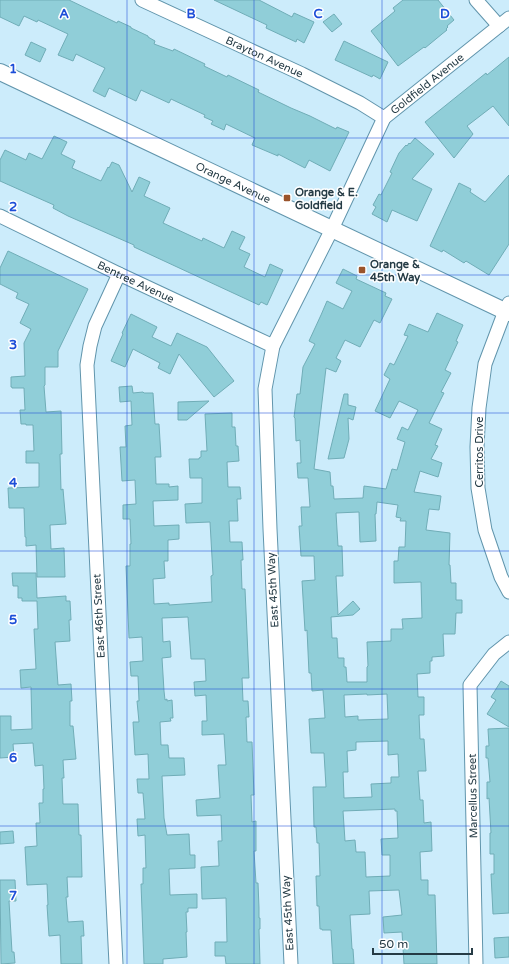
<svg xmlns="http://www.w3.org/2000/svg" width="509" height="964" viewBox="0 0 509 964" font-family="'Varela Round',sans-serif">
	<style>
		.building { fill: #90ced8; stroke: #70adb7; fill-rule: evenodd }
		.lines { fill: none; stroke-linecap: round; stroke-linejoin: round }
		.minor-casing { stroke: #6195ac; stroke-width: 15 }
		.tertiary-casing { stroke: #6195ac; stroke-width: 18 }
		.minor { stroke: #fff; stroke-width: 13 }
		.tertiary { stroke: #fff; stroke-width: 16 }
		.grid { fill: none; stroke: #1d4ed8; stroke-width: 1; stroke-opacity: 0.55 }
		.poi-dot { fill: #9a542c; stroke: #fff; stroke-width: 1.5 }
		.labels { text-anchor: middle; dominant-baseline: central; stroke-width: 3; stroke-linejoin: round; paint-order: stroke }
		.street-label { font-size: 11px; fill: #253b45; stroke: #fff }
		.poi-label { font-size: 11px; font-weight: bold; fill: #253b45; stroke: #fff; text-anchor: start }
		.grid-label { font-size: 13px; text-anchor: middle; font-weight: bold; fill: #1d4ed8; stroke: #fff; stroke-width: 3; stroke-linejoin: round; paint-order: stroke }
	</style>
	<rect width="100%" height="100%" fill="#ccecfb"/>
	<g class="building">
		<polygon points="0,0 69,0 117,23 118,21 131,27 131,28 148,36 148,37 155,41 154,44 173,51 174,49 205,64 204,66 227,77 228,75 259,90 258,92 291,108 310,116 336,129 337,127 349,132 330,171 309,160 305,168 278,154 278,156 252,145 255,138 226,124 224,130 211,124 213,121 204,117 205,115 171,99 169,103 141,90 136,101 109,88 105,97 93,91 105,68 76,54 73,61 58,55 68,34 38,20 37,22 24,16 19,26 0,17"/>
		<polygon points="214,0 259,0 292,17 294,13 314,22 304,43 297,39 296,42 266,28 267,25"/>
		<polygon points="403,0 438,0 454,20 447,26 448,27 446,29 447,30 442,34 425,48 424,47 398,66 371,31 395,11 393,8"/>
		<polygon points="334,14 342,24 332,32 323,22"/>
		<polygon points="344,41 388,62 380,79 373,75 372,77 335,60"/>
		<polygon points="31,42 46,49 40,62 25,55"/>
		<polygon points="509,57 509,126 493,106 467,126 473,134 454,158 425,122 486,73 487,75"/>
		<polygon points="54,136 67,142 61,154 75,161 72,168 101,181 108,167 109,168 112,162 119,165 132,192 139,177 150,182 144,196 170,208 163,223 202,241 203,238 224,248 232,231 245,237 239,249 250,254 244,267 265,277 270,264 283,270 267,305 261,302 259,305 231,292 134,247 134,245 68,216 53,208 54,205 0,181 0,160 5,150 26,160 29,153 42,159"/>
		<polygon points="415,138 434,154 412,179 432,189 417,221 392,210 387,222 372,214 376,207 373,205 379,194 381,195 392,173 390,172 399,153 406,145 407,146 409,143 410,144"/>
		<polygon points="509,175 509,244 489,275 466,261 464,263 443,250 442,252 430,246 459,183 471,189 470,192 485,202"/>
		<polygon points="8,251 88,289 58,351 58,367 45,367 45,385 44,386 46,412 61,411 62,454 60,454 61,490 63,489 66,524 50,525 51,549 64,548 65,577 37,577 36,545 26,546 26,537 25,537 24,508 9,508 8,488 39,487 39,463 26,463 26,451 34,451 33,425 26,425 26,424 21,424 20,410 25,410 24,388 12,388 12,387 11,387 11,377 25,376 24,343 31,329 20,323 29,304 16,298 18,293 0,284 0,268"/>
		<path d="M343,269l14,7 -1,3 30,14 -1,3 7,3 -12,24 -6,-3 -14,27 -15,-7 -9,18 5,3 -5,11 -10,-4 -12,101 16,3 1,14h2l1,13 29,-1 1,-12 22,3 6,-20 5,1 8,-28 -8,-3 5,-12 6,3 10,-20 -19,-9 -9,17 -15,-7 15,-32 -6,-4 6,-12 4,2 14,-29 -4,-1 5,-11 19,8 9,-19 26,12 -7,16 2,1 -13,28 6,3 -10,19 3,1 -15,30 13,6 -7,16 3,1 -7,13 11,4 -4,14 -18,-6 -6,21 27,4 -2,14 -10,-1 -3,21 24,3 -1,32h1l1,18h5v17h6v13h-6l-1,21h-12l1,22 -12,1v4h-2v12l-13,1 1,23h6v18h-5l1,24h4l2,32h-8l2,29h3l1,23 7,-1 1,29 -12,1 1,28h7v15h7l2,69h-33l-2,-32 -18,1 -1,-16 19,-2 -3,-25 -30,1 1,23 -20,1 2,34h1l1,15h-21l-2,-34h-9v-1h-2l-1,-23h-2l-1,-30h4l-1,-33h-2l-1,-16h-2l-1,-40h13l-2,-34h-13l-2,-34 16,-1 -2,-28 -11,1 -1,-18h-2l-2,-43 -2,1 -3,-50 13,-1 -1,-24h-13l-2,-30h3l-1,-19h9l-2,-29h-10l-1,-15h4l-1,-23 -4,1 -1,-23 -1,-1 3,-23h3l3,-27 12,-23 -6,-3 12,-26 6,-14 16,8 9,-18 -16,-8zM377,502l21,3 -2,12 5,1 -1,3h6l-1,26h-6l-1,14h-4v22l27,-1 1,36 -20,1 1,10h-12v12l-24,1 1,24 -1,1v15h-20l-1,-15h-2v-9h-6l-1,-20h-5l-1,-21 22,-2 7,-6 -7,-8 -15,14 -2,-39h7l-1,-30h-4l-2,-33 23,-1 1,30 16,-1 -1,-27h1zM367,694v1l20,-1 1,25 -30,1v-4l-13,1 -1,-22zM388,741v14l10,-1 1,23h-8v6l-20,1 1,13 -28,1 -1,-26h5l-1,-21 9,-1v-8zM395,809v2h2l1,27 -17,1 1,16h8v21l-24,1 -1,-25h-9l-1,-12 -10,1 -2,-30z"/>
		<polygon points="131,314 157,327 152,337 171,346 177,333 207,347 234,381 214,397 179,354 170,374 158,368 160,363 133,349 125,367 111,361 123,334 122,333"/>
		<polygon points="132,386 133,393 143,392 144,393 153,393 155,424 159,424 161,457 155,457 156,484 169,484 169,487 178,486 178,500 153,501 154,526 179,525 179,539 168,540 168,561 164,561 165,578 153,579 154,604 169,603 169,605 212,602 211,576 213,575 210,522 186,523 185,504 202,503 202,478 190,478 189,459 199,459 199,458 201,457 201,451 207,451 205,414 232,413 232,427 235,427 236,446 238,446 239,461 227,462 228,487 240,487 241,499 237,499 238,521 229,521 230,542 242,542 243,560 241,560 242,589 245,589 249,678 242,678 243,701 248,701 249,717 246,717 247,742 252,742 254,795 251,795 252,822 256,821 256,851 254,851 256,883 258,883 259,908 259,918 260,918 260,929 259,929 260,964 226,964 225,956 215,956 215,942 227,942 226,898 202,899 201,867 219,866 218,841 222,841 221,815 197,816 196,800 220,798 218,765 226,765 224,734 202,735 202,721 207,721 206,695 195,696 194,682 206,681 205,659 191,659 188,617 162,618 163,642 170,641 171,657 162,658 164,691 165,700 167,699 167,701 172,700 173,718 170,718 171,721 160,722 161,745 168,745 169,758 184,758 185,775 162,776 164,818 167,835 189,834 190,855 195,855 195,868 169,869 170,895 197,894 197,908 188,908 188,912 186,912 187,932 186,932 187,957 163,959 163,964 144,964 141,884 143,884 143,868 146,868 145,835 138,836 137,819 145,819 143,793 138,793 137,779 149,779 148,754 135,755 133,722 139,722 137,701 139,701 138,676 131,676 130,662 143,661 142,637 129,638 126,566 130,566 130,544 131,544 130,519 123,519 123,505 136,504 135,480 122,481 120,447 126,447 125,426 132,425 131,401 120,402 119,387"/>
		<polygon points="344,394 348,394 348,405 356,407 353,420 348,418 349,439 344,458 328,459"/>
		<polygon points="209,401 187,420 178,420 178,402"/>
		<polygon points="12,573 36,573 37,598 66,596 66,601 70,601 71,620 69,620 70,641 55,642 58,685 71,684 72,701 70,701 70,726 73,726 76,759 63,760 64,778 62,778 63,804 78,804 79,835 81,835 82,877 67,877 68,897 66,897 68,922 83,921 84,936 81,936 82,964 61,964 60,935 49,936 47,905 48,905 47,884 27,885 25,847 37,846 36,823 40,823 39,803 43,803 43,789 44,789 43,765 35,766 33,743 13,744 14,757 0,758 0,716 11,716 11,730 32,729 31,687 21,688 20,670 36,669 34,629 38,629 37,601 22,601 22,598 18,598 18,586 13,586"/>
		<polygon points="501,681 509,686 509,727 487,714 496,700 491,697"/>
		<polygon points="509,728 509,913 493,914 491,874 494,874 494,854 490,854 490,833 491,833 489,798 487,799 487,782 490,782 488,758 486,758 486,746 489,746 488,729"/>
		<polygon points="13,831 14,843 0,844 0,832"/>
		<polygon points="0,880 15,880 16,901 9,901 12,952 14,952 15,963 1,964"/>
		<polygon points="509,937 509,957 495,958 494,938"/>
	</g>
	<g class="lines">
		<g class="minor-casing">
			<g id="minor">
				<path id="s1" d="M142,0l160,74 58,29 24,15"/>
				<polyline points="476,0 499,26"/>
				<path id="s2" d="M0,216l119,58 154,72"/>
				<polyline points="509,303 505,311 485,364 479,408 477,447 478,488 485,530 501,577 509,592"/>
				<polyline points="116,964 87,365 90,346 95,326 119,274"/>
				<path id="s3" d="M291,964l-21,-435 -5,-140 8,-43 59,-117 52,-111 125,-100"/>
				<polyline points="476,964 470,685 494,654 509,642"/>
			</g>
		</g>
		<g class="tertiary-casing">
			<g id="tertiary">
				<path id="s4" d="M0,72l509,241"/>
			</g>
		</g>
		<use href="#minor" class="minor"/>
		<use href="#tertiary" class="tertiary"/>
	</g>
	<path class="grid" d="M127,0v964M254,0v964M382,0v964M0,138h509M0,275h509M0,413h509M0,551h509M0,689h509M0,826h509"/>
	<g class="poi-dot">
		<rect x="283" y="194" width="8" height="8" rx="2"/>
		<rect x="358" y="266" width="8" height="8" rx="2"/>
	</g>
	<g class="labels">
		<g class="street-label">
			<text stroke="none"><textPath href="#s1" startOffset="135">Brayton Avenue</textPath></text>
			<text stroke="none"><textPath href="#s3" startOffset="928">Goldfield Avenue</textPath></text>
			<text stroke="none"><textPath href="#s4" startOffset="258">Orange Avenue</textPath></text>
			<text stroke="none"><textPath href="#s2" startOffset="151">Bentree Avenue</textPath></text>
			<text transform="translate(479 452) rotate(-90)">Cerritos Drive</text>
			<text transform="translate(273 590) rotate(-93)">East 45th Way</text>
			<text transform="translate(99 616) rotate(-93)">East 46th Street</text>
			<text transform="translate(473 796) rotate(-91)">Marcellus Street</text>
			<text transform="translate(288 913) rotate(-93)">East 45th Way</text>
		</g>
		<g class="poi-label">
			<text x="295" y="192">Orange &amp; E.<tspan x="295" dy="13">Goldfield</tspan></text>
			<text x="370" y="264">Orange &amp;<tspan x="370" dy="13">45th Way</tspan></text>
		</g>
	</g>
	<g class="grid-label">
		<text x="64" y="18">A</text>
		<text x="191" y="18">B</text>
		<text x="318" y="18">C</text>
		<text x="445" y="18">D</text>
		<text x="13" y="73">1</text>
		<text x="13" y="211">2</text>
		<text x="13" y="349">3</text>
		<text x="13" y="487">4</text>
		<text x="13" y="624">5</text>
		<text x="13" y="762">6</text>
		<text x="13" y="900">7</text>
	</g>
	<path d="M373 948v6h99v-6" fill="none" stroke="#253b45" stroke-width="2"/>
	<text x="379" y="948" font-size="12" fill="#253b45" stroke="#ffffff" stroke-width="3" paint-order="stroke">50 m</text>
</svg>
